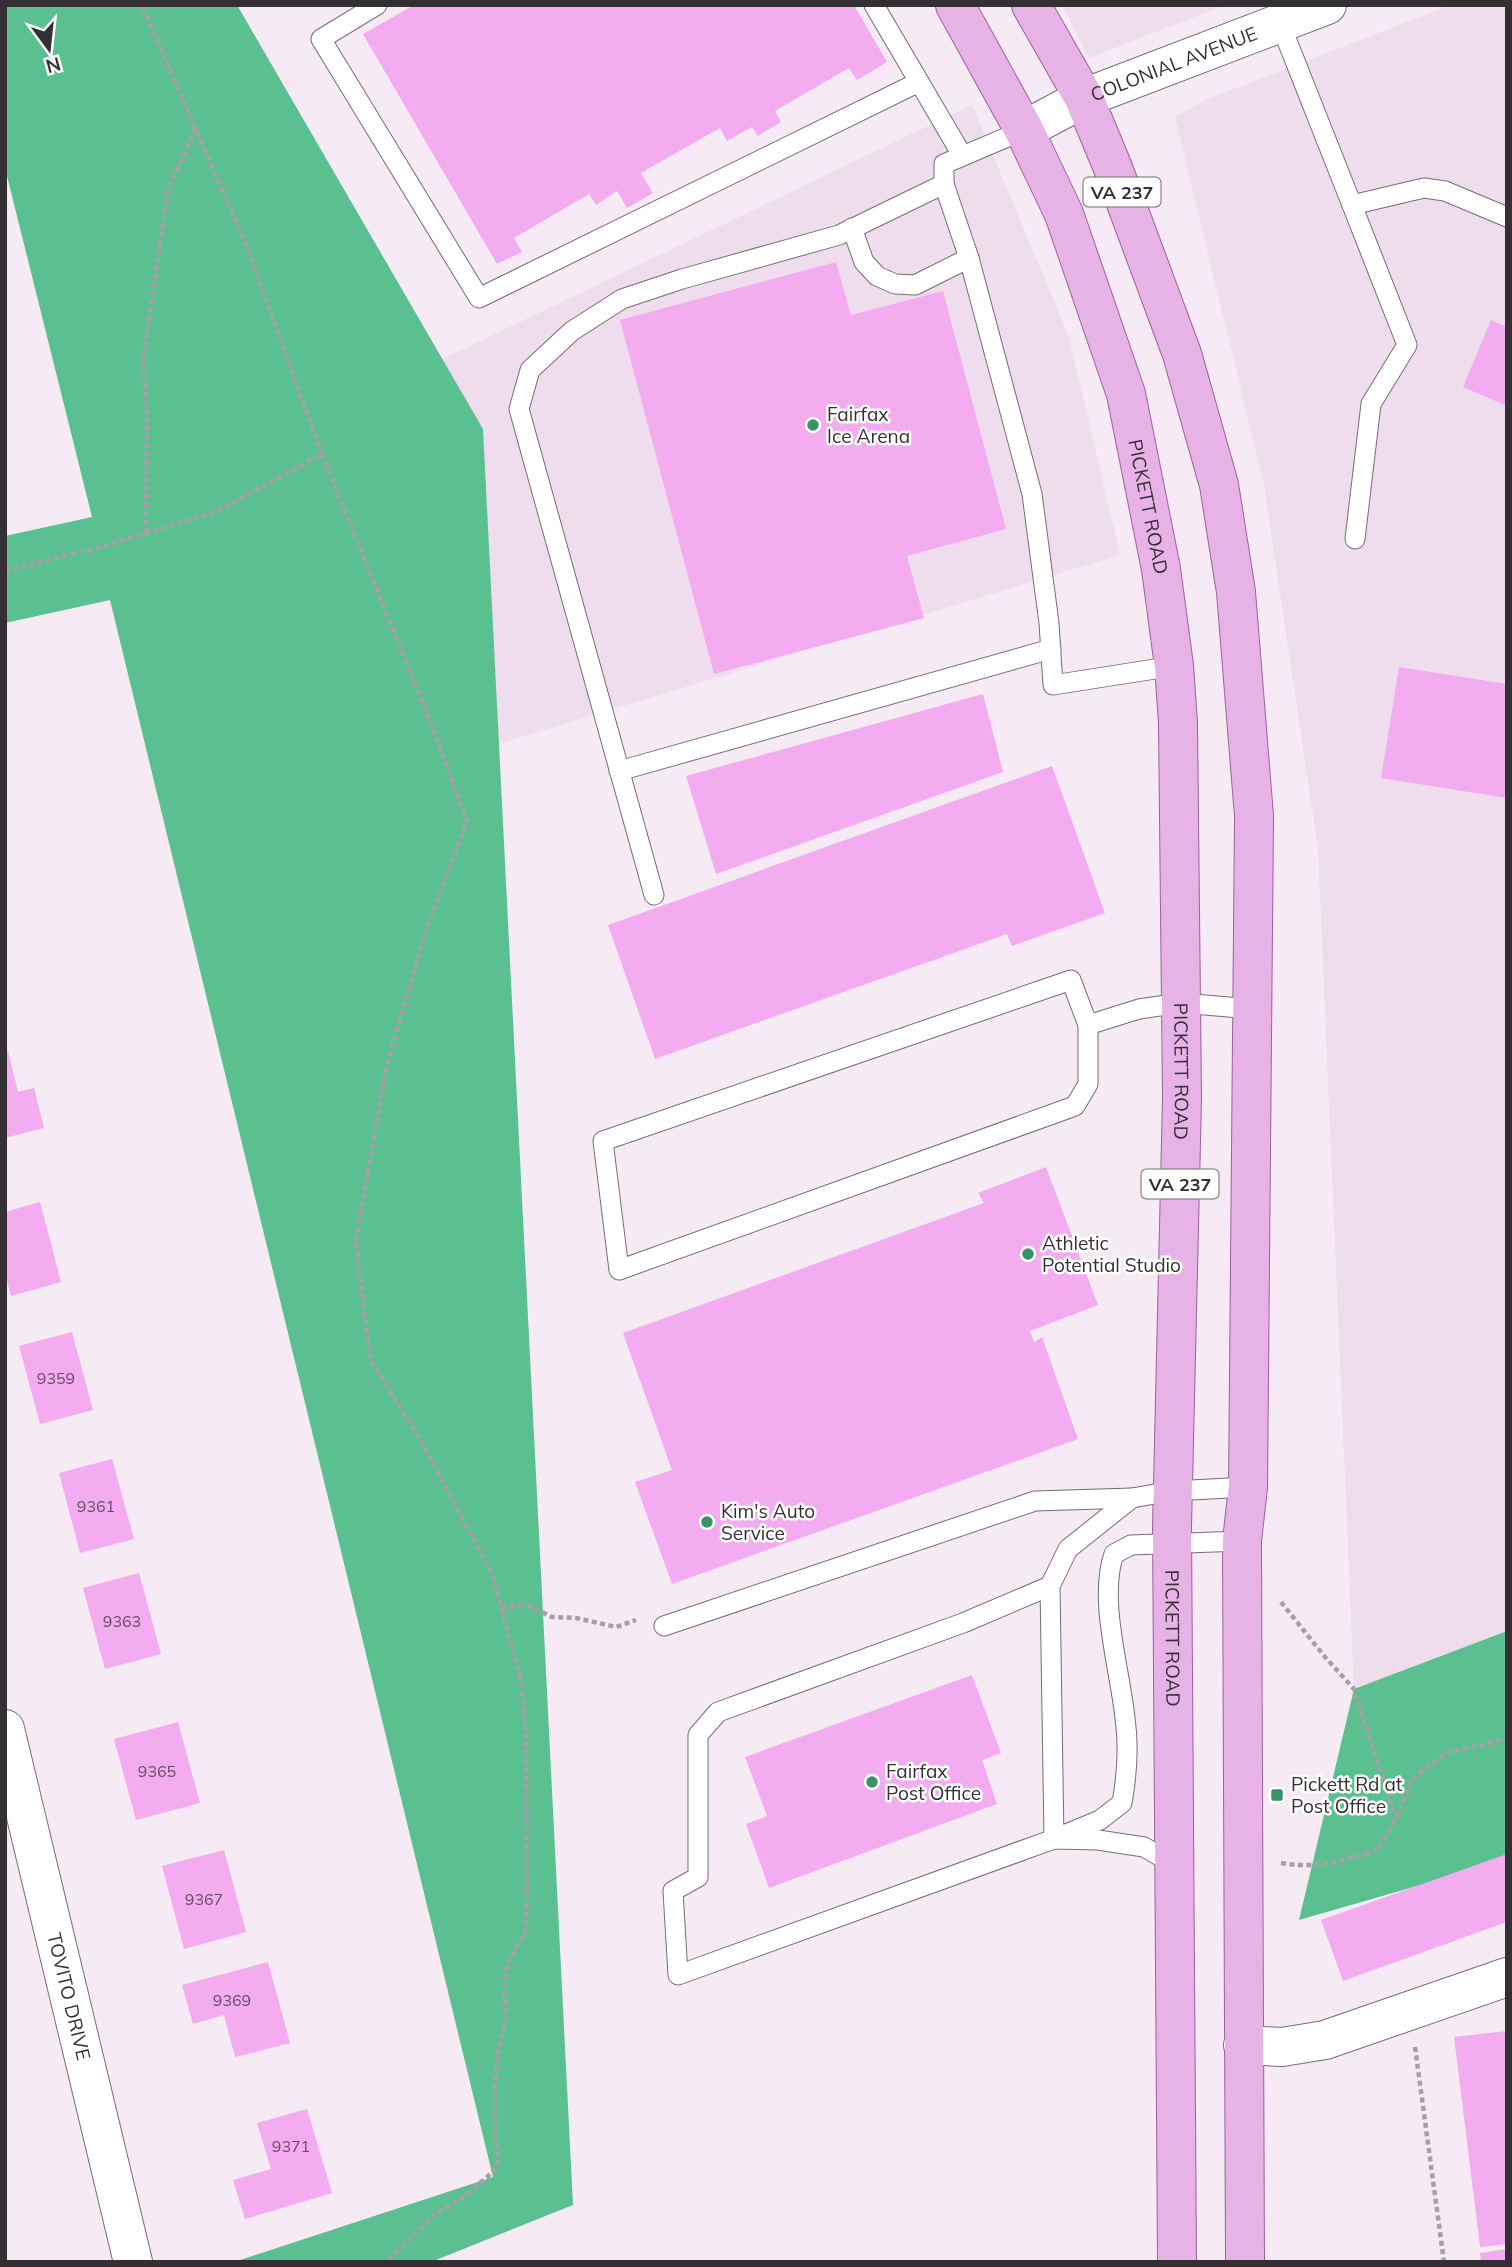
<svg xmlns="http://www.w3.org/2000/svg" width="1512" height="2267" viewBox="0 0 1512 2267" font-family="Mulish,sans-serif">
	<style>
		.built { fill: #efddee }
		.forest { fill: #5bc08f }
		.building { fill: #f3acf0 }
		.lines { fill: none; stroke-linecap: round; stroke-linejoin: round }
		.lane-casing { stroke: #776c76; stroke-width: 21 }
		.street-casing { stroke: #776c76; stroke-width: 40 }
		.primary-casing { stroke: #9e629c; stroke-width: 40 }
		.path { stroke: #a79ea6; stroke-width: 4.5; stroke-dasharray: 5 3.5; stroke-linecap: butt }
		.lane { stroke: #fff; stroke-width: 19 }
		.street { stroke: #fff; stroke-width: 38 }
		.primary { stroke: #e7b2e5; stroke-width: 38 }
		.poi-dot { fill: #399369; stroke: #fff; stroke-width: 2.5 }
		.labels { text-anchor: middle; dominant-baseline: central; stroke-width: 5; stroke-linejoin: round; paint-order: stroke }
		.number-label { font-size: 16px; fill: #644e62 }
		.shield { fill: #fff; stroke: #716d70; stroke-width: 2 }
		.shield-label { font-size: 18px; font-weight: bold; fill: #342f33 }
		.street-label { font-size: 19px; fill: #342f33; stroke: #fff }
		.poi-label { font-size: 19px; fill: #342f33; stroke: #fff; text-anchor: start }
	</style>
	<rect width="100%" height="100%" fill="#f6eaf5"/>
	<g class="built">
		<polygon points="1062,5 1225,5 1089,58"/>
		<polygon points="1451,5 1507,5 1507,1631 1354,1689 1318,849 1264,485 1175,117 1205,100"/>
		<polygon points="972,105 1069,337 1120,555 495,745 441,360"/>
	</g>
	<g class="forest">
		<polygon points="5,5 237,5 483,429 573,2205 431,2262 234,2262 493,2177 110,600 5,623 5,536 92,517 5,168"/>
		<polygon points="1507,1631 1507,1860 1299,1920 1354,1689"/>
	</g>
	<g class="building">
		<polygon points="414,5 854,5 887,62 857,80 849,68 775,111 781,122 758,136 752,127 727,141 720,128 641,173 653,193 627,208 617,191 596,205 589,194 514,238 522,252 497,264 363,34"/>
		<polygon points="836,262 851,315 943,291 1006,529 907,556 924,618 714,674 620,320"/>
		<polygon points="1491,320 1507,327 1507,406 1463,387"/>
		<polygon points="1399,667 1507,684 1507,798 1381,778"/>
		<polygon points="983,694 1003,772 716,874 686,776"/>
		<polygon points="1052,766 1105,913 1012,946 1007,934 655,1059 608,925"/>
		<polygon points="5,1051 8,1051 18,1092 34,1088 44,1128 5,1138"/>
		<polygon points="1046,1167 1098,1305 1030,1331 1034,1342 1042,1337 1078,1439 672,1584 635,1482 672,1470 623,1333 984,1203 978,1193"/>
		<polygon points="40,1202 61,1282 11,1296 5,1273 5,1212"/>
		<polygon points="72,1332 93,1410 40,1424 19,1346"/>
		<polygon points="112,1459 134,1539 80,1553 59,1473"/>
		<polygon points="139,1573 161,1654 105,1669 83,1588"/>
		<polygon points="972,1675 1001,1753 982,1760 997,1804 769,1888 746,1824 767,1816 745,1757"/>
		<polygon points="178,1722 200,1803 136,1820 114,1739"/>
		<polygon points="224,1850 246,1932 184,1949 162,1866"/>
		<polygon points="1507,1854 1507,1922 1343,1981 1321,1920"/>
		<polygon points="268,1962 290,2043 235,2057 224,2015 193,2024 182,1985"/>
		<polygon points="1507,2031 1507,2244 1480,2247 1454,2037"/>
		<polygon points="307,2109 332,2193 245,2219 233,2180 271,2169 257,2123"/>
		<polygon points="1507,2249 1507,2262 1481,2262 1480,2253"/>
	</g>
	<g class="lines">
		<g class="lane-casing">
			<g id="lane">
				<polyline points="377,5 321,39 479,298 919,82"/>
				<polyline points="874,5 962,155"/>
				<polyline points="1280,23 1352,205 1424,188 1445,191 1507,217"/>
				<polyline points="944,184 969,258 1032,494 1049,623 1053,685 1174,666"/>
				<polyline points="1352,205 1407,345 1371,404 1355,539"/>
				<polyline points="852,228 864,262 877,276 895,284 915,285 969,258"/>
				<polyline points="619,771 1051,649"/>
				<polyline points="654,895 519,409 530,370 572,331 622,299 682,279 839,235 944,184 944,164 1024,130"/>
				<polyline points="1088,1025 1088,1084 1075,1106 619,1270 603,1141 1071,980 1088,1025 1139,1009 1181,1003 1252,1009"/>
				<path d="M1242,1541l-111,4 -17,9c-16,45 6,115 11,164 4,28 2,57 -3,85l-22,17 -46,19 -4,-253 18,-37 64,-51 40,-7 76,-4"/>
				<polyline points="1050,1586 963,1623 718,1712 698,1735 698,1877 673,1891 678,1975 1054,1839 1098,1840 1144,1847 1175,1865"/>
				<polyline points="664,1626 1035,1501 1132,1498"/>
			</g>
		</g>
		<g class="street-casing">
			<g id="street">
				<path id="s1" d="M1024,130l60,-32 243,-93"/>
				<path id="s2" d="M5,1729l128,533"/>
				<polyline points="1243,2045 1282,2047 1325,2040 1507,1977"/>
			</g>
		</g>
		<g class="primary-casing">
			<g id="primary">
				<path id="s3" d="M955,5l69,125 40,84 62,180 35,175 13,97 4,57 4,375 -10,429 5,735"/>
				<polyline points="1031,5 1084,98 1113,168 1182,354 1219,485 1236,592 1254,816 1248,1487 1242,1541 1245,2262"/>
			</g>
		</g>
		<g class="path">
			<polyline points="322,454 430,721 467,821 426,930 386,1068 356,1240 370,1359 420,1439 493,1576 521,1681 526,1733 527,1901 525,1935 517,1945 507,1964 504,1992 506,2019 498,2052 495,2088 496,2141 499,2159 493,2172 462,2198 434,2215 386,2262"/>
			<polyline points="146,533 147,413 143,359 168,190 195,129"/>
			<polyline points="5,571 111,544 217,511 322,454 249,252 142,5"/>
			<polyline points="1281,1602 1325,1657 1354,1689 1396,1819"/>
			<polyline points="502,1608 525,1604 552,1617 576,1618 616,1627 636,1620"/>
			<path d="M1281,1863c35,6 64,-2 97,-13l18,-31 16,-40 34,-26 61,-14"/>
			<polyline points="1415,2047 1444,2262"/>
		</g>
		<use href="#lane" class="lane"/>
		<use href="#street" class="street"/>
		<use href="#primary" class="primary"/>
	</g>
	<g class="poi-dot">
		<circle cx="813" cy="425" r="7"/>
		<circle cx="1028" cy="1254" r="7"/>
		<circle cx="707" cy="1522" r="7"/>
		<circle cx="872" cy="1782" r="7"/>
		<rect x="1270" y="1788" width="14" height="14" rx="3.5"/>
	</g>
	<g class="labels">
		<g class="number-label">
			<text x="56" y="1378">9359</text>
			<text x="96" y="1506">9361</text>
			<text x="122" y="1621">9363</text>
			<text x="157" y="1771">9365</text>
			<text x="204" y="1899">9367</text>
			<text x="232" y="2000">9369</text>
			<text x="291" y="2146">9371</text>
		</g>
		<g class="shield">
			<rect x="1083.5" y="177.5" width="77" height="29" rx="5"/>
			<rect x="1141.5" y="1169.5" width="77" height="29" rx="5"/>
		</g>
		<g class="shield-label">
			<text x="1122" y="192">VA 237</text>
			<text x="1180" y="1184">VA 237</text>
		</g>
		<g class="street-label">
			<text stroke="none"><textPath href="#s1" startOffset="164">COLONIAL AVENUE</textPath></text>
			<text stroke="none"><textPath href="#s3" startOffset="541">PICKETT ROAD</textPath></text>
			<text stroke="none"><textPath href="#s3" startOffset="1108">PICKETT ROAD</textPath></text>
			<text stroke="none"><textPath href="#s3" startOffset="1675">PICKETT ROAD</textPath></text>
			<text stroke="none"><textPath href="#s2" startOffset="275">TOVITO DRIVE</textPath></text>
		</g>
		<g class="poi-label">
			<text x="827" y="414">Fairfax<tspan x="827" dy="22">Ice Arena</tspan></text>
			<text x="1042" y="1243">Athletic<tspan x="1042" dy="22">Potential Studio</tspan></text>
			<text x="721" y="1511">Kim's Auto<tspan x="721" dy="22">Service</tspan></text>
			<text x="886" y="1771">Fairfax<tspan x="886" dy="22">Post Office</tspan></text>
			<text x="1291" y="1784">Pickett Rd at<tspan x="1291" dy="22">Post Office</tspan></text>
		</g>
	</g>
	<rect width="1512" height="2267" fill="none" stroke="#342f33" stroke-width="14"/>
	<g transform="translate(49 49) rotate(165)" stroke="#ffffff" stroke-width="5" paint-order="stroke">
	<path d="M0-5L12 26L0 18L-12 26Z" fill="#342f33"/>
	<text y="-10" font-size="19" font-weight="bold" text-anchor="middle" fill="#342f33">N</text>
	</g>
</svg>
